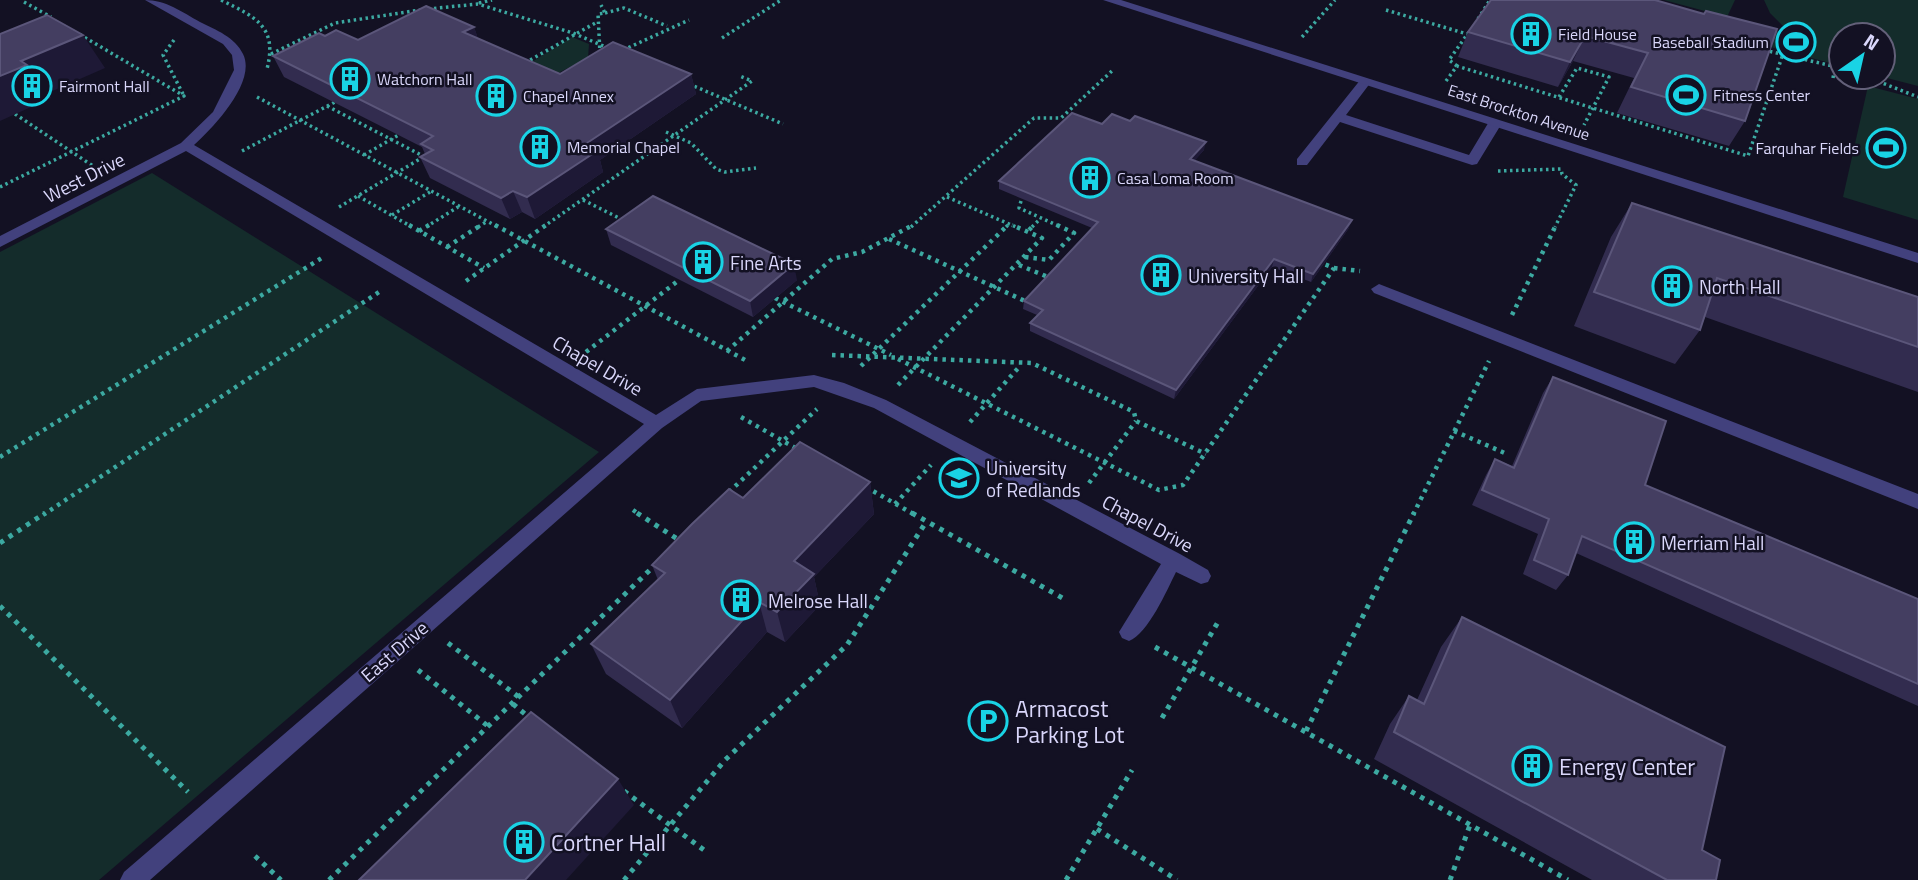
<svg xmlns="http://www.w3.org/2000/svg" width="1918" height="880" viewBox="0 0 1918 880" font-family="'Titillium Web',sans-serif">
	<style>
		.green { fill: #142c2b }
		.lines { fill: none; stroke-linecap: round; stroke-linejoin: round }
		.path-far2 { stroke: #3ca9a1; stroke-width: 3.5; stroke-dasharray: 2.5 3.5; stroke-linecap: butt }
		.path-far1 { stroke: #3ca9a1; stroke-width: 4.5; stroke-dasharray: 3.5 5; stroke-linecap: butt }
		.path { stroke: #3ca9a1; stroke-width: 5; stroke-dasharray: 4.5 6; stroke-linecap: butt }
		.lane { fill: #42417d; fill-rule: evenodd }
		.street { fill: #42417d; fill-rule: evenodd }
		.wall { fill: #322c4f }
		.shaded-wall { fill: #1e1936 }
		.building { fill: #443e61; stroke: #5b567a; stroke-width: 2 }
		.labels { text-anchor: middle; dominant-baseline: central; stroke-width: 5; stroke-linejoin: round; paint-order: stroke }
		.far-poi-label { font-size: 16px; fill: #dad7fb; stroke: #131123; text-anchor: start }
		.far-street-label { font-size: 16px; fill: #dad7fb; stroke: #131123 }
		.street-label { font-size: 19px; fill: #dad7fb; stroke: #131123 }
		.poi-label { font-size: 19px; fill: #dad7fb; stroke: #131123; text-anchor: start }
		.near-poi-label { font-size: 23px; fill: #dad7fb; stroke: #131123; text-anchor: start }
	</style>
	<rect width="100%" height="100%" fill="#131123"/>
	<g class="green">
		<polygon points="1664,0 1735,0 1727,17"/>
		<polygon points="1764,0 1918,0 1918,86 1883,77 1883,35 1841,35 1841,66 1737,38 1744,22 1792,35 1770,13"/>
		<polygon points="572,37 589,44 588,58 552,76 527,65"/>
		<polygon points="1868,86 1918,99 1918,220 1843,197"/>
		<polygon points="152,173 599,452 99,880 0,880 0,252"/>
	</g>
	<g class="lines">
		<g class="path-far2">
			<path d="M221,0c34,17 57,26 46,69"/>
			<polyline points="24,2 51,17"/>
			<polyline points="479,3 492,0"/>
			<polyline points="428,9 478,4 573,33 608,48"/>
			<polyline points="1386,10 1467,34"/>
			<polyline points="605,13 624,8 667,26"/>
			<polyline points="1478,19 1490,0"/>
			<polyline points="1302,37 1335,0"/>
			<polyline points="722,38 781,0"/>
			<polyline points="174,40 163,55 184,96"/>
			<polyline points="623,50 689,20"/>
			<polyline points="1764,50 1841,68"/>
			<polyline points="271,54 335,23 420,10"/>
			<polyline points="600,54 598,14 605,13 601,5"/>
			<polyline points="525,63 597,22"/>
			<polyline points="1457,66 1449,60 1469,32"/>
			<polyline points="1867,77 1918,97"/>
			<polyline points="1833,78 1835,67"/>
			<polyline points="1446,81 1457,66 1748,156 1783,54"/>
			<polyline points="689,84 783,124"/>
			<polyline points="257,97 498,227"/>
			<polyline points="1559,97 1577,68 1609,77 1584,125"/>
			<polyline points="327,106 423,156"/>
			<polyline points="15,114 93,166"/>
			<polyline points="666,132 691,143 716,169 725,172 756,168"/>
			<polyline points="242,151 335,102"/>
			<polyline points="364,155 402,133"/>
			<polyline points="1498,171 1561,169 1562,174 1576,185 1555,227"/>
			<polyline points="0,187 184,96 79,34"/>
			<polyline points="358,196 412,227"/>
			<polyline points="947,197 1016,227"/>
			<polyline points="583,200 623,220"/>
			<polyline points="1021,201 1019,208 1061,227"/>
			<polyline points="339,207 425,156"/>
			<polyline points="392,215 430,192"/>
			<polyline points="426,227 458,207"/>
			<polyline points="478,227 486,222"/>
			<polyline points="543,227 752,81 740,76"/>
			<polyline points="911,227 1034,118 1061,118 1113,70"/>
			<polyline points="1006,227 1010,223"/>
			<polyline points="1032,227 1040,219"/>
		</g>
		<g class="path-far1">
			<polyline points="409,225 484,268"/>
			<polyline points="495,225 747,361"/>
			<polyline points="1029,230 1034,225"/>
			<polyline points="419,231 429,225"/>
			<polyline points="889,239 1025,301"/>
			<polyline points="447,247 481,225"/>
			<polyline points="1025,257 1049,260 1074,233 1057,225"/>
			<polyline points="1019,265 1048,277"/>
			<polyline points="1334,268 1360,271"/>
			<polyline points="466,281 546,225"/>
			<polyline points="775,298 891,355"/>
			<polyline points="1512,315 1556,225"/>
			<polyline points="727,351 832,259 862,252 913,225"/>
			<polyline points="586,352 679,280"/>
			<polyline points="832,355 1032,363 1134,412 1136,421 1206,454"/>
			<polyline points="898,359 1159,490 1183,485 1334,268 1324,264"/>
			<polyline points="861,366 1008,225"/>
			<polyline points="898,385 1042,238 1012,225"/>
			<polyline points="741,417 797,449"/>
			<polyline points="970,422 1020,366"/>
			<polyline points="1454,431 1507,454"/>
			<polyline points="0,457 325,256"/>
			<polyline points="1089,483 1136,421"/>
			<polyline points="866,487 915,515"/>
			<polyline points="729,492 817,409"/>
			<polyline points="895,504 931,465"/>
			<polyline points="633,510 640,515"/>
			<polyline points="43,515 382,290"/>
			<polyline points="1413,515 1489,361"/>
		</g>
		<g class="path">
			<polyline points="637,513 682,542"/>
			<polyline points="912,513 1066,600"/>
			<polyline points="0,543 45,513"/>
			<polyline points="0,606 188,792"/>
			<polyline points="448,643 520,698"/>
			<polyline points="1155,647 1568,880"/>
			<polyline points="418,670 489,727"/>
			<polyline points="513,704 531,719"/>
			<polyline points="1162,718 1218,622"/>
			<polyline points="1306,731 1414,513"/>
			<polyline points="624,791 708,853"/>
			<polyline points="1097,829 1177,880"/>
			<polyline points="255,856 281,880"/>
			<polyline points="329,880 655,565"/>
			<polyline points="624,880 725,760 847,645 926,522"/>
			<polyline points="1066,880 1132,770"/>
			<polyline points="1450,880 1470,825"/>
		</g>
		<g class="lane">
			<path d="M145,0c21,0 37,12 55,22 16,8 35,15 43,32 14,28 -30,74 -49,91l462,270 41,-26 117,-14 30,8 42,17 294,154 28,16 3,6 -3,6 -7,2 -25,-12c-9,18 -28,62 -47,69l-7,-3 -3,-6 42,-68 -287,-156 -60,-21 -113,14 -39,27 -512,452h-30l4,-8 520,-448 -458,-273 -186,96v-11l181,-93 32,-31 21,-42 -2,-15 -9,-11z"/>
			<polygon points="1365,78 1371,82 1346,115 1469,155 1490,120 1495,119 1502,123 1477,164 1472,165 1340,122 1307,165 1297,165 1297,159 1361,79"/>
			<polygon points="1379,284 1918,494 1918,509 1374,293 1371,289"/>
		</g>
		<polygon class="street" points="1103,0 1121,0 1918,253 1918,263"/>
	</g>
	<g class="wall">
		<polygon points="1655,0 1745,121 1729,146 1617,113 1634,78 1573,61 1558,87 1458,57 1468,32"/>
		<polygon points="474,27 478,39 560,74 691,74 696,94 600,160 603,172 535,219 522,212 510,219 430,178 420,157 425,154 422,147 284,77 273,56 325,36 358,40"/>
		<polygon points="1130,121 1204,150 1194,161 1349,228 1311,282 1272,267 1174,399 1030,331 1030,323 1037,315 1023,309 1024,301 1092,228 999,189 999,181 1102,124"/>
		<polygon points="1632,203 1918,297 1918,392 1705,317 1700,330 1675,364 1574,326 1611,237"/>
		<polygon points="606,229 797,280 753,317 611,245"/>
		<polygon points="1553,377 1645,485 1918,599 1918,706 1576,553 1568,575 1556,590 1523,574 1538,534 1472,505 1486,475 1495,459 1512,466 1543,393"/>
		<polygon points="870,482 874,514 814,577 820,605 785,642 767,632 682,728 606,674 591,644 658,580 652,565 743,498"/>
		<polygon points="1462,617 1702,850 1716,880 1592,880 1374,759 1390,724 1409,696 1417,700 1441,647"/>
	</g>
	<g class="shaded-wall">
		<polygon points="474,27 481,47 463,32"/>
		<polygon points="83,35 105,68 48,93 51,98 0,121 0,76 21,61"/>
		<polygon points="1585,36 1573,61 1558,87 1570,62"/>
		<polygon points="691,74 696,94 600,160 603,172 535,219 527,197 584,145"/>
		<polygon points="1206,142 1204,150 1188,168 1190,159"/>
		<polygon points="513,191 522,212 510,219 501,198"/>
		<polygon points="1352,220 1349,228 1311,282 1313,274"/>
		<polygon points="1274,259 1272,267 1174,399 1176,390"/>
		<polygon points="794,264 797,280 753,317 750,301"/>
		<polygon points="870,482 874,514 814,577 820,605 785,642 777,612 794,561"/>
		<polygon points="759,602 767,632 682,728 670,700"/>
		<polygon points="618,779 634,805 566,880 525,880"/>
	</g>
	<g class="building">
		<polygon points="1491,0 1655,0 1704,14 1706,11 1777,29 1745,121 1631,87 1648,53 1585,36 1570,62 1468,32"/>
		<polygon points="426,6 474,27 463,32 560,74 613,42 691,74 584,145 597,151 527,197 513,191 501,198 420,157 433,150 421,144 433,136 273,56 319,33 325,36 336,30 358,40"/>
		<polygon points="47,15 83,35 21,61 27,65 0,76 0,34"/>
		<polygon points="1072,113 1102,124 1112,114 1130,121 1135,116 1206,142 1190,159 1352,220 1313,274 1274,259 1176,390 1030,323 1043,310 1024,301 1098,222 999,181"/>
		<polygon points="653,196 794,264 750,301 606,229"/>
		<polygon points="1632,203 1918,297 1918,347 1717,278 1700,330 1594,292"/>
		<polygon points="1553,377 1666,421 1645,485 1918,599 1918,684 1582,536 1568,575 1534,560 1549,519 1482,490 1495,459 1514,468"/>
		<polygon points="800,442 870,482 794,561 814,574 777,612 759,602 670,700 591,644 665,573 652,565 692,524 729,489 743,498"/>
		<polygon points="1462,617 1725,747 1702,850 1720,860 1716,880 1667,880 1394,732 1409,696 1424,704"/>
		<polygon points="531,712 618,779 525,880 359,880"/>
	</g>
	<defs>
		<g id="building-ring" transform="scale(2.0125)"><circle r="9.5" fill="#131123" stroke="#19d3e5" stroke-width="1.5"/><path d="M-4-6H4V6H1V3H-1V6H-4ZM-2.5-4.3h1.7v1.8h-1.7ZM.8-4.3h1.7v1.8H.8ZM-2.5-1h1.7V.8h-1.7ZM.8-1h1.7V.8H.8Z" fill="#19d3e5"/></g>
		<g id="stadium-ring" transform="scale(2.0125)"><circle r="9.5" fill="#131123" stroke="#19d3e5" stroke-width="1.5"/><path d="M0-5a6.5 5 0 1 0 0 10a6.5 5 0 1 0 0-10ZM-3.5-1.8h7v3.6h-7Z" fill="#19d3e5"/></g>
		<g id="university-ring" transform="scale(2.0125)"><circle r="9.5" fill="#131123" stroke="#19d3e5" stroke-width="1.5"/><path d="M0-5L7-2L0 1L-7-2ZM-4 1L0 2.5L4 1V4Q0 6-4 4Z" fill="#19d3e5"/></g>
		<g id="parking-ring" transform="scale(2.0125)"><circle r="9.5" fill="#131123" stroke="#19d3e5" stroke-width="1.5"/><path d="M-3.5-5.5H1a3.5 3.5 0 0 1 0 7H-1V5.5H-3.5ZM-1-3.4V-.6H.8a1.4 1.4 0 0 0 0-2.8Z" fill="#19d3e5"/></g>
	</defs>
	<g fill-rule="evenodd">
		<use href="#building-ring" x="1531" y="34"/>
		<use href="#stadium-ring" x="1796" y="42"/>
		<use href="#building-ring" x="350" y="79"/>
		<use href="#building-ring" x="32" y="86"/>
		<use href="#stadium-ring" x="1686" y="95"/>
		<use href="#building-ring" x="496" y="96"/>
		<use href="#building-ring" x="540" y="147"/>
		<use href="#stadium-ring" x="1886" y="148"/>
		<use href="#building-ring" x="1090" y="178"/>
		<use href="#building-ring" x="703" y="262"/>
		<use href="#building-ring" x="1161" y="275"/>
		<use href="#building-ring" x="1672" y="286"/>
		<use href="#university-ring" x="959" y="478"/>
		<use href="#building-ring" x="1634" y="542"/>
		<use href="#building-ring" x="741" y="600"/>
		<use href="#parking-ring" x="988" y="721"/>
		<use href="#building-ring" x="1532" y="766"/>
		<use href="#building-ring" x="524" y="842"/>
	</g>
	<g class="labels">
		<g class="far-poi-label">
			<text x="1558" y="34">Field House</text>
			<text x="1769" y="42" text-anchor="end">Baseball Stadium</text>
			<text x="377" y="79">Watchorn Hall</text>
			<text x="59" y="86">Fairmont Hall</text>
			<text x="1713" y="95">Fitness Center</text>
			<text x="523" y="96">Chapel Annex</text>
			<text x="567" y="147">Memorial Chapel</text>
			<text x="1859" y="148" text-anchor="end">Farquhar Fields</text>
			<text x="1117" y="178">Casa Loma Room</text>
		</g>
		<g class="far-street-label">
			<text transform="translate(1519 112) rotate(18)">East Brockton Avenue</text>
		</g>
		<g class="street-label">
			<text transform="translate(84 177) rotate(-27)">West Drive</text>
			<text transform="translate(598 365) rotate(30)">Chapel Drive</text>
			<text transform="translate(1148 523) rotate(28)">Chapel Drive</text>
			<text transform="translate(394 651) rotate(-41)">East Drive</text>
		</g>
		<g class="poi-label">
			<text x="730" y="262">Fine Arts</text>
			<text x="1188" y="275">University Hall</text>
			<text x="1699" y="286">North Hall</text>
			<text x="986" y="467">University<tspan x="986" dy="22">of Redlands</tspan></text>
			<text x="1661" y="542">Merriam Hall</text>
			<text x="768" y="600">Melrose Hall</text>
		</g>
		<g class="near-poi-label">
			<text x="1015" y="708">Armacost<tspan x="1015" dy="26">Parking Lot</tspan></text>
			<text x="1559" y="766">Energy Center</text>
			<text x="551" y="842">Cortner Hall</text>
		</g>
	</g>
	<g transform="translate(1862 56) rotate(34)"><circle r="33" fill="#131123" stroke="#636079" stroke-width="2"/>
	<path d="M0-5L12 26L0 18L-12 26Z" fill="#19d3e5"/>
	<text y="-10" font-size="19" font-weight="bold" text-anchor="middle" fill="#dad7fb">N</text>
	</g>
</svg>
